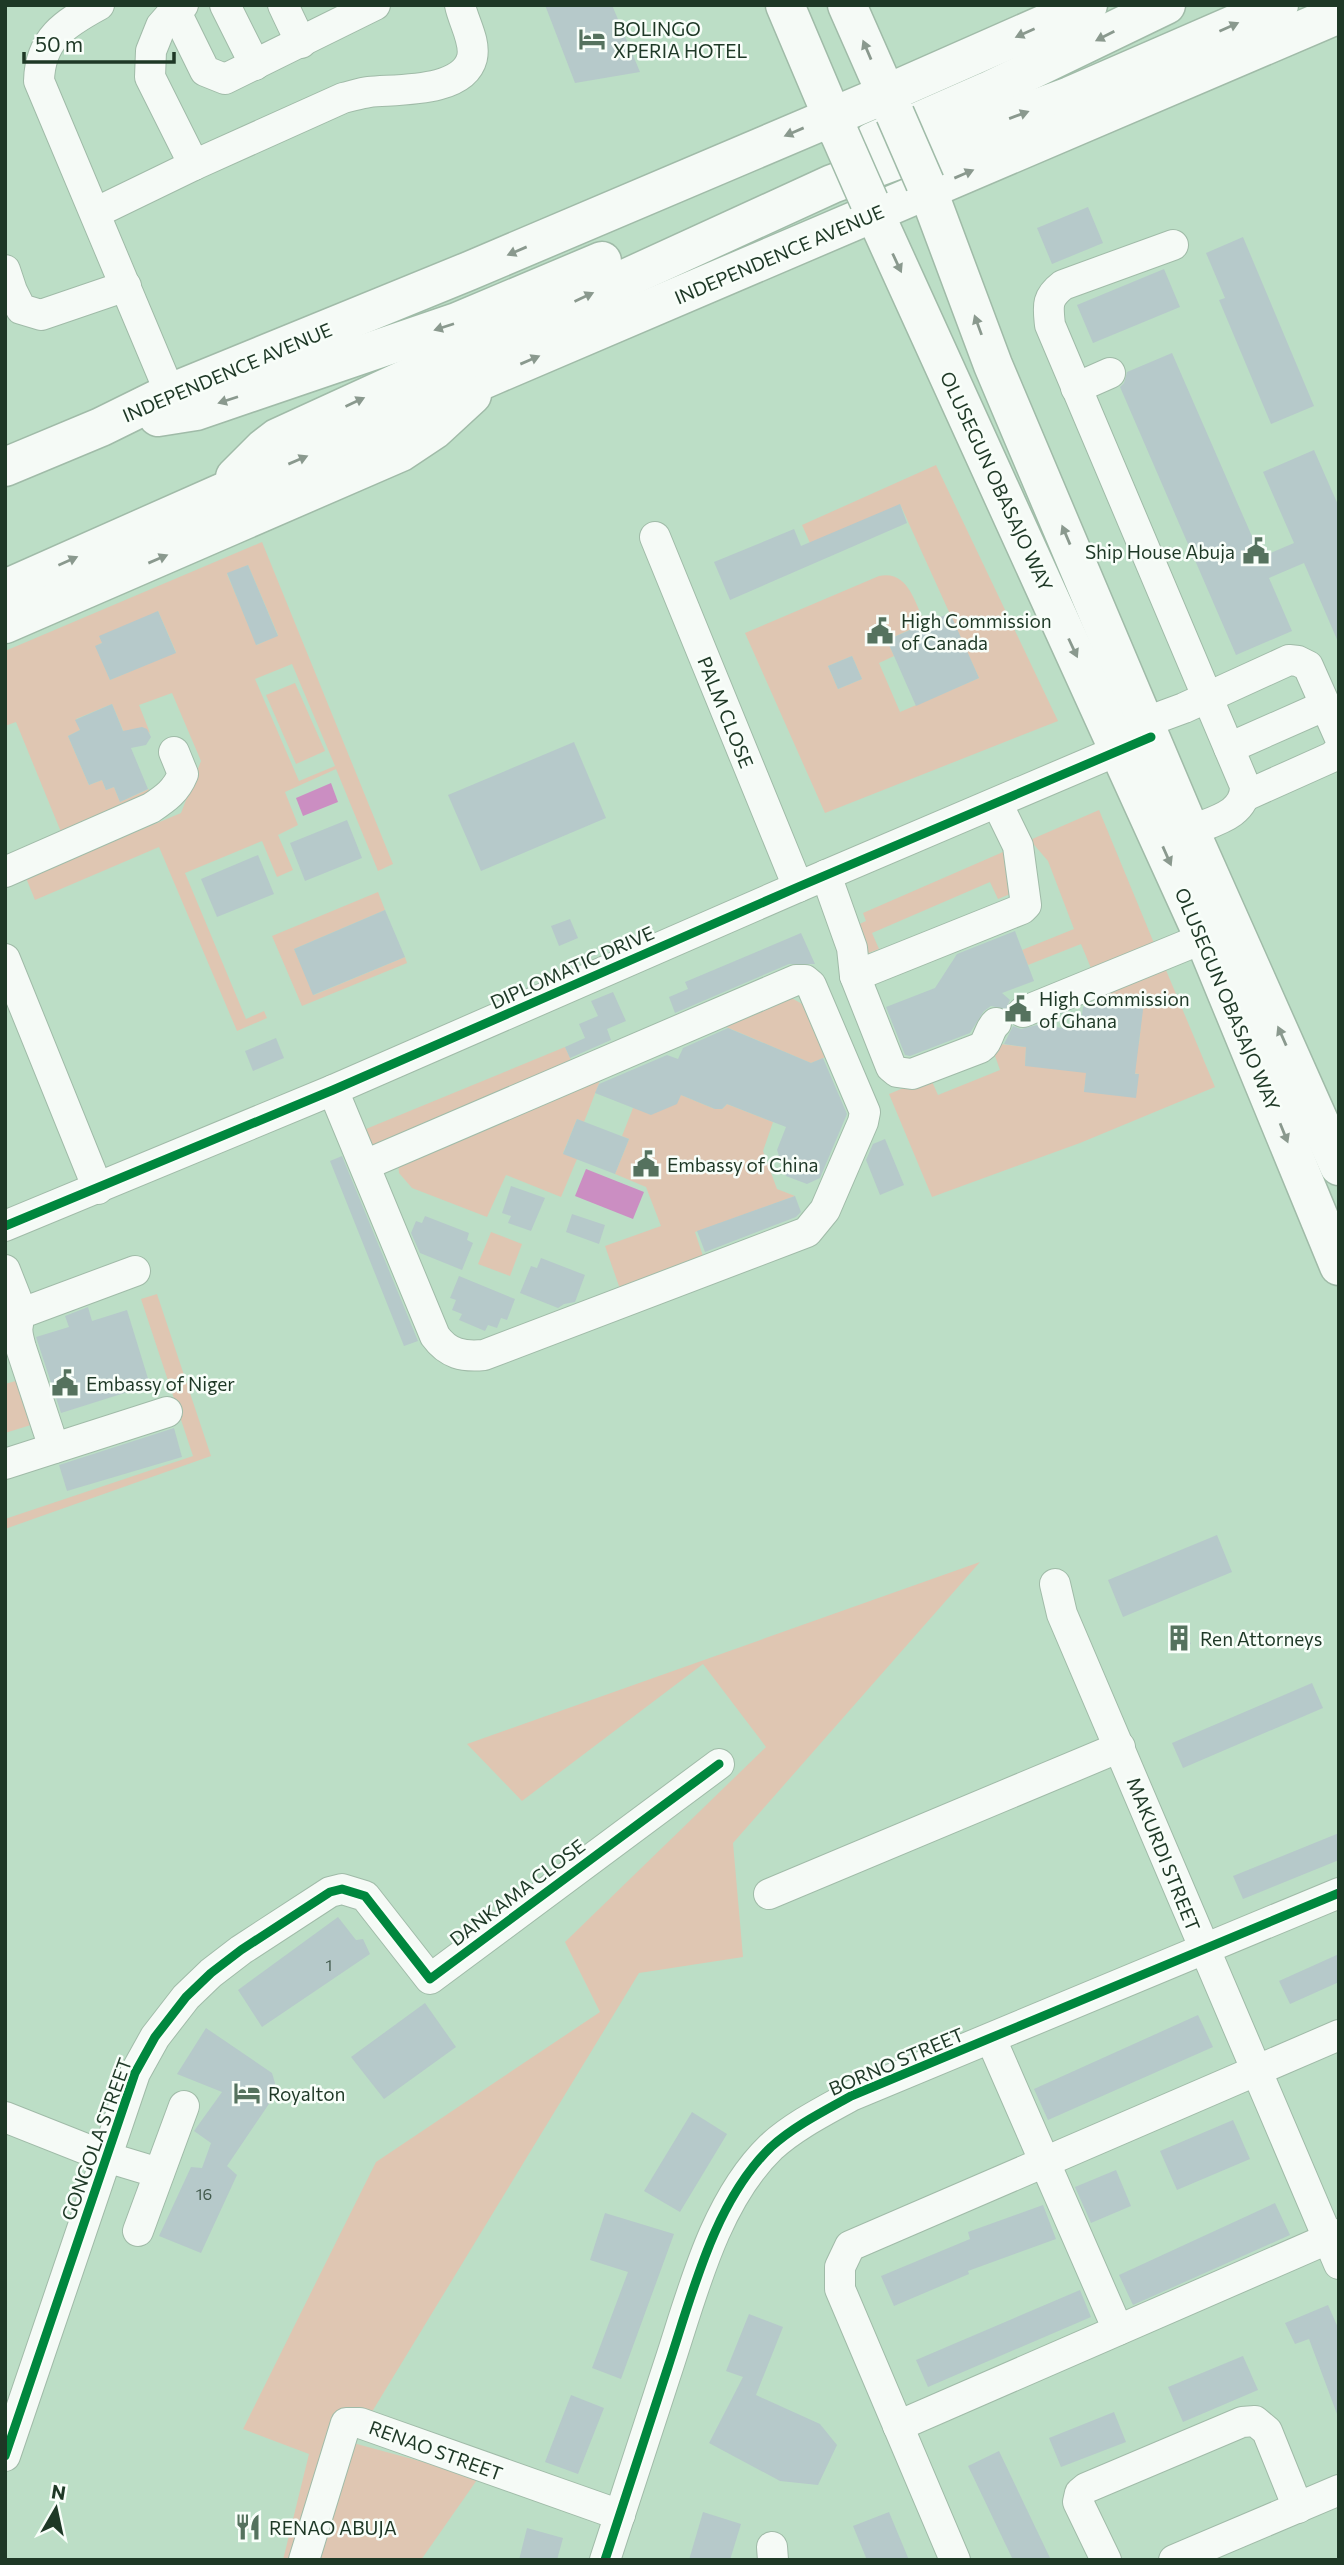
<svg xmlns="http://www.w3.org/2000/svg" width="1344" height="2565" viewBox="0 0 1344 2565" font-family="Commissioner,sans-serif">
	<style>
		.green { fill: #dfc6b2; fill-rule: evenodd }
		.water { fill: #cb8ec2 }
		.building { fill: #b6c9ca }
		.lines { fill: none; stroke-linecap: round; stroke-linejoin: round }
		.minor-casing { stroke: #a0bba8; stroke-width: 32 }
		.major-casing { stroke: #a0bba8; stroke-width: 41 }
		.minor { stroke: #f5faf6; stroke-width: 30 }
		.major { stroke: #f5faf6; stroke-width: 38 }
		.major-bridge-casing { stroke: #a0bba8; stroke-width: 41; stroke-linecap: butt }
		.major-bridge { stroke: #f5faf6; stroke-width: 38 }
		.cycleway-casing { stroke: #f8fef9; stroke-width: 13 }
		.cycleway { stroke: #00873e; stroke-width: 9 }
		.oneway { fill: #8a998e }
		.labels { text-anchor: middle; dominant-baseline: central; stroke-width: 5; stroke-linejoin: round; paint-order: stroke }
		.number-label { font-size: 16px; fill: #445c4f }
		.poi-label { font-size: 19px; fill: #1e3826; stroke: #f8fef9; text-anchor: start }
		.street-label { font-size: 19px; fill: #1e3826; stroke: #f8fef9 }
	</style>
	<rect width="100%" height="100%" fill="#bcdec6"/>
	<g class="green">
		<path d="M936,465l122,256 -233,92 -80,-180 134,-57c29,-6 35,25 46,47l-38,17 7,16 -15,7 21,49 79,-34 -79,-174 -82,57 -16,-36zM852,656l10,23 -24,10 -10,-23z"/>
		<path d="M262,542l131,322 -15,7 -42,-102 -51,23 13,33 -20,10 15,35 -16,7 -15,-36 -77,32 61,146 18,-8 3,7 -30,13 -78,-184 -124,53 -9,-22 155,-65 20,-52 -29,-68 -33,12 11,28 -8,-6 -16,10 -14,-33 -36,15 4,11 -12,6 21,49 13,-5 4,10 8,-3 6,15 29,-13 -3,10 -85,33 -45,-110 -11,4v-75zM248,565l30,70 -21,10 -30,-71zM158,611l18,41 -66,28 -14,-34zM292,664l43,102 -36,15 -44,-102z"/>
		<polygon points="295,683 325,751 296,764 266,695"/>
		<polygon points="1099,810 1156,948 1093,973 1081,944 1028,965 1022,950 1074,929 1048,861 1030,840"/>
		<polygon points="1003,852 1013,869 1015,892 998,899 990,882 872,933 879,949 866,954 855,926 866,921 863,913"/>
		<polygon points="378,892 385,910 294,949 314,995 405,957 407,963 302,1006 272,936"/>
		<path d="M1163,963l52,124 -135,56 -148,54 -43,-103 41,-17 8,18 62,-25 -6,-17 5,-9 27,3 -1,19 61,-27 53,5 4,-42 -59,-7zM1087,1068l52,6 -55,18z"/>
		<polygon points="788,996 811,1009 831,1055 811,1063 719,1024"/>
		<polygon points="565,1047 575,1069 384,1149 365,1141 361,1131"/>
		<polygon points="603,1073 584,1122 577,1119 563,1153 577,1159 561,1197 506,1175 487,1217 412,1188 399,1173 398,1163"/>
		<polygon points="681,1095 715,1109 722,1109 727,1104 773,1122 763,1151 777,1189 795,1196 695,1232 704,1259 620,1289 605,1246 661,1226 646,1187 615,1174 629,1139 622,1136 633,1108"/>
		<polygon points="491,1232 522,1244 510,1276 478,1264"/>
		<polygon points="157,1294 211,1456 5,1529 5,1519 193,1456 141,1299"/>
		<polygon points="19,1380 34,1424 5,1433 5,1384"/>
		<polygon points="980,1562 733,1843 743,1957 639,1973 353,2443 479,2477 421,2560 283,2560 309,2454 243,2429 376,2162 600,2012 565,1942 766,1747 703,1664 522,1801 467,1744"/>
	</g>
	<g class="water">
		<polygon points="331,783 338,802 303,816 296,798"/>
		<polygon points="586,1169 644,1192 633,1219 575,1196"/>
	</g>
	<g class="building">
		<polygon points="545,5 612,5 640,72 575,83"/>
		<polygon points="1088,207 1103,243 1052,264 1037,228"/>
		<polygon points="1243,237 1314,406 1271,424 1219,300 1225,298 1206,253"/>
		<polygon points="1164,269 1180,307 1093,343 1077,305"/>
		<polygon points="1172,353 1261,557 1294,543 1263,472 1314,450 1339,507 1339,644 1304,563 1269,578 1292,631 1236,655 1120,387 1124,383 1127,372"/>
		<polygon points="900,504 907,523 730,600 714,562 794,529 801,546"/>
		<polygon points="248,565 278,636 256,645 227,573"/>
		<polygon points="158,611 176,653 110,680 95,646 102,643 99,636"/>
		<polygon points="950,613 979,678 916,706 887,640"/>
		<polygon points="852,656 862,679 838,689 828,666"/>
		<polygon points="112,704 123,731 142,727 147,729 151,737 146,745 131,748 148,789 120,802 114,787 106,790 102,780 89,785 68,736 80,730 75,720"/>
		<polygon points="574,742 606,818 481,871 448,795"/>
		<polygon points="347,820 362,858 305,881 290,843"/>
		<polygon points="258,855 274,894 217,917 201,879"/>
		<polygon points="385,910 405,957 313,995 294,949"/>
		<polygon points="570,919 578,938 559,946 551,926"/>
		<polygon points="1015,931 1034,981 1002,993 1010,1000 1006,1009 991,1006 984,1011 970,1033 910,1056 905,1055 886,1007 935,988 957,954"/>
		<polygon points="801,933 815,964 789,964 675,1013 669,997 688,989 685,982"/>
		<polygon points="613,992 626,1021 607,1029 611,1040 570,1058 565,1047 585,1038 579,1024 598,1016 591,1001"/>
		<polygon points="1104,998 1144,1002 1135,1074 1139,1074 1136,1098 1084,1092 1086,1073 1025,1066 1026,1047 1004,1044 1013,1026 1021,1029 1037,1025 1080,1030 1083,1007"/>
		<polygon points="728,1028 811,1063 823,1058 847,1114 820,1178 807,1184 786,1176 777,1150 786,1127 727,1104 722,1109 715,1109 681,1095 677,1104 651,1115 595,1093 599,1084 667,1055 678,1059 683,1048"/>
		<polygon points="276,1038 284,1058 253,1071 245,1051"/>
		<polygon points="577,1119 629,1139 615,1174 563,1154"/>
		<polygon points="885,1139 904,1185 880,1195 866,1160 873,1144"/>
		<polygon points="342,1156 418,1341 404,1346 330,1161"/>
		<polygon points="511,1186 545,1198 531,1231 508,1223 511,1216 502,1213"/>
		<polygon points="795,1196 801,1212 796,1217 705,1252 697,1231"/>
		<polygon points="572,1214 605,1225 599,1244 566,1232"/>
		<polygon points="425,1216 469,1233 467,1240 473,1243 462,1270 420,1253 411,1233 416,1221 422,1223"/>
		<polygon points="541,1258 585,1275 575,1302 564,1304 558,1308 520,1293 531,1266 537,1268"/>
		<polygon points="459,1276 515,1299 507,1320 501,1318 497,1328 488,1325 485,1331 459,1320 462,1314 452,1310 456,1300 450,1298"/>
		<polygon points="88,1307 92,1321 127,1310 150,1385 61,1413 36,1337 69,1327 65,1316"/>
		<polygon points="174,1428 182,1457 67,1491 59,1465"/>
		<polygon points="1217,1535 1232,1572 1123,1617 1108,1580"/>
		<polygon points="1183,1627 1191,1644 1176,1648 1168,1632"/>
		<polygon points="1312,1683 1323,1708 1183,1768 1172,1743"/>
		<polygon points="1339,1833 1339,1860 1243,1899 1233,1876"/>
		<polygon points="338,1917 356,1940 363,1939 370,1954 262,2027 238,1990"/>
		<polygon points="1339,1954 1339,1982 1290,2004 1279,1981"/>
		<polygon points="425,2003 456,2047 384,2099 351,2057"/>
		<polygon points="1198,2015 1213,2047 1048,2120 1034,2089"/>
		<polygon points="206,2028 272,2073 275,2083 275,2095 227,2166 237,2175 201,2253 159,2236 191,2167 202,2168 211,2143 194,2131 222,2092 177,2074"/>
		<polygon points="692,2112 727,2134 680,2212 644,2191"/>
		<polygon points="1233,2120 1250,2159 1177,2190 1160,2151"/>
		<polygon points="1116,2170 1131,2206 1091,2223 1075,2187"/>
		<polygon points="1275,2203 1290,2235 1133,2305 1119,2275"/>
		<polygon points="1043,2205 1056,2239 968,2271 969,2274 894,2306 881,2276 970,2239 968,2232"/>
		<polygon points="605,2213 674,2234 621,2379 592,2368 628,2272 590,2260"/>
		<polygon points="1080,2290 1091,2317 928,2387 916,2360"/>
		<polygon points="1328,2305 1339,2330 1337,2414 1309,2339 1295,2344 1285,2323"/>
		<polygon points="749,2314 783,2327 756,2395 820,2424 837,2445 818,2485 780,2481 709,2443 743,2377 726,2371"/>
		<polygon points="1243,2356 1258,2390 1183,2422 1168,2387"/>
		<polygon points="571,2395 604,2408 578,2474 545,2462"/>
		<polygon points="1114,2412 1126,2442 1061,2467 1049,2438"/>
		<polygon points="999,2451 1051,2560 1013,2560 968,2466"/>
		<polygon points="703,2512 741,2524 730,2560 689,2560"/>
		<polygon points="889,2512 909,2560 867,2560 853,2526"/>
		<polygon points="527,2528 563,2538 557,2560 519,2560"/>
	</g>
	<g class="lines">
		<g class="minor-casing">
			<g id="minor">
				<path d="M99,5c-35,19 -59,34 -60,76l131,312"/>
				<polyline points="183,5 175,10 161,26 151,51 150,77 194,165"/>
				<polyline points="225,5 255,65"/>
				<polyline points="283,5 301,43"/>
				<polyline points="175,10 205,71 225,79 375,5"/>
				<path d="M95,213l99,-48 149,-67c9,-2 18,-5 26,-6 28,-3 94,1 103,-34 4,-17 -9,-37 -12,-53"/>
				<path d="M1173,245l-110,40c-17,13 -15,21 -13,40l195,461c1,29 -32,35 -55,45"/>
				<polyline points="5,270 12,291 21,309 41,315 126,286"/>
				<polyline points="1076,388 1110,373"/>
				<polyline points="655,537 798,887"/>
				<polyline points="1146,722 1184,708 1289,660 1298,661 1308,666 1339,736"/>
				<polyline points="1229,748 1324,706"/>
				<polyline points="1245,796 1332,757 1339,751"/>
				<path d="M5,872l146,-64c15,-10 25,-17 32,-34l-9,-22"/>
				<path d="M826,875l26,73 3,28 36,91 6,5 15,2 68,-26c9,-6 8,-18 16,-25"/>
				<polyline points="5,959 98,1189"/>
				<polyline points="855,976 1022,909 1026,905 1018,846 997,803"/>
				<polyline points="1023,1012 1204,938"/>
				<path d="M333,1090l102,246c13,18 28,21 49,19l323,-123 18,-22 38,-88 2,-10 -54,-127 -6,-5h-9l-431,185"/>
				<polyline points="5,1226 333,1090 798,887 1138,742"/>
				<polyline points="5,1270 22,1313"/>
				<path d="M54,1448l-33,-100c-4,-14 -6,-22 1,-35l113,-42"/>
				<polyline points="5,1464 167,1412"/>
				<polyline points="1055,1584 1062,1614 1339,2264"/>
				<polyline points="769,1894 1120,1747"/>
				<polyline points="991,2039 1118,2330"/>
				<polyline points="5,2117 106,2157 159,2173"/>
				<polyline points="138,2231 184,2106"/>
				<polyline points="898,2426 1339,2234"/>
				<polyline points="5,2456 135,2073 155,2037 186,1997 211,1973 241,1950 330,1892 342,1889 365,1896 430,1979 719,1764"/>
				<polyline points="772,2547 773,2560"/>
				<polyline points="304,2560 346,2423 360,2423 620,2515"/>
				<path d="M605,2560c21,-64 42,-129 63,-193 24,-72 46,-165 103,-220 23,-21 53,-36 80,-51l488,-203"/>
				<polyline points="955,2560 840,2289 840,2267 850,2246 1339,2035"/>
				<polyline points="1106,2560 1078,2502 1080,2493 1086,2488 1242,2422 1255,2421 1267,2431 1298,2508"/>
				<polyline points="1174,2560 1339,2490"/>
			</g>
		</g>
		<g class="major-casing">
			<g id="major">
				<polyline points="785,5 840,135"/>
				<polyline points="847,5 895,114"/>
				<polyline points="872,142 988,91 1166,5"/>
				<polyline points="925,183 993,365 1190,831 1339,1166"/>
				<polyline points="869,201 1204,938 1339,1266"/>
				<polyline points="158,417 196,411 457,322 602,261"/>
				<polyline points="5,467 101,427 170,393 469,271 886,94 1088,5"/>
				<polyline points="235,477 264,448 277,438 832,184 1070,96 1279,5"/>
				<polyline points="5,589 219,494 494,375 1339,14"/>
				<polyline points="5,624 401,452 434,430 472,395"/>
			</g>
		</g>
		<use href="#minor" class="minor"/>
		<use href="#major" class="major"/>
		<g class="major-bridge-casing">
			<g id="major-bridge">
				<polyline points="895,114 925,183"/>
				<polyline points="840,135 869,201"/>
			</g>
		</g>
		<use href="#major-bridge" class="major-bridge"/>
		<g class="cycleway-casing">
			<g id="cycleway">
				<polyline points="5,1226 333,1090 798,887 1151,737"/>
				<polyline points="5,2456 135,2073 155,2037 186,1997 211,1973 241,1950 330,1892 342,1889 365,1896 430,1979 719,1764"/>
				<path d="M605,2560c21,-64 42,-129 63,-193 24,-72 46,-165 103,-220 23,-21 53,-36 80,-51l488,-203"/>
			</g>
		</g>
		<use href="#cycleway" class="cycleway"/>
	</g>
	<defs><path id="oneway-solid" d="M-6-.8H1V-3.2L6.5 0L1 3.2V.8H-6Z" transform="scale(1.75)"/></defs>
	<g class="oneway">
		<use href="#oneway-solid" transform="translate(1229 27) rotate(-24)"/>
		<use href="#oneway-solid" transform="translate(1025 33) rotate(156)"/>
		<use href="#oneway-solid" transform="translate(1105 36) rotate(153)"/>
		<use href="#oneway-solid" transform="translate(867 50) rotate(-113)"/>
		<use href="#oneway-solid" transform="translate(1019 115) rotate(-20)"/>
		<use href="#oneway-solid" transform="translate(794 132) rotate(157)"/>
		<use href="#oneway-solid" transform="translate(964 174) rotate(-23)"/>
		<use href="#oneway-solid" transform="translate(517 251) rotate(157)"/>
		<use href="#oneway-solid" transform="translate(897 263) rotate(65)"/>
		<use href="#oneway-solid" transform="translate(584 297) rotate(-25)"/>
		<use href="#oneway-solid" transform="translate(978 325) rotate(-110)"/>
		<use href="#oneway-solid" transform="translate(444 327) rotate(162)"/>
		<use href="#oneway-solid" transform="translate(530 360) rotate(-23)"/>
		<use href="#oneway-solid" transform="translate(228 400) rotate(162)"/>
		<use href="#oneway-solid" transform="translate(355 402) rotate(-25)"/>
		<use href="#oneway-solid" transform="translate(298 460) rotate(-23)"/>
		<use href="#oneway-solid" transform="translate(1066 535) rotate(-113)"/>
		<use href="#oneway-solid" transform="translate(158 559) rotate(-23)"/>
		<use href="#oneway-solid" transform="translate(68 561) rotate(-24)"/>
		<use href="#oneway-solid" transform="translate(1073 648) rotate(65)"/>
		<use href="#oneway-solid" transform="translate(1167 856) rotate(66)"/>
		<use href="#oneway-solid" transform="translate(1282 1036) rotate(-114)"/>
		<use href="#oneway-solid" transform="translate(1284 1133) rotate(68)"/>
	</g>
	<defs>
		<g id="hotel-bare" transform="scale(2.1)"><path d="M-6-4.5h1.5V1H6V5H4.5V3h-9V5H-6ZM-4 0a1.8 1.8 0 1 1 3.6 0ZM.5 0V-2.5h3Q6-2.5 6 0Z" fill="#55725e" stroke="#f8fef9" stroke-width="2.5" paint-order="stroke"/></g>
		<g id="civic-bare" transform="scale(2.1)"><path d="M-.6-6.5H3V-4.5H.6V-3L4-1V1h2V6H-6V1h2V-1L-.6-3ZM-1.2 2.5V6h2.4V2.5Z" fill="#55725e" stroke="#f8fef9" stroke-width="2.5" paint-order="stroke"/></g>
		<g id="building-bare" transform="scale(2.1)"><path d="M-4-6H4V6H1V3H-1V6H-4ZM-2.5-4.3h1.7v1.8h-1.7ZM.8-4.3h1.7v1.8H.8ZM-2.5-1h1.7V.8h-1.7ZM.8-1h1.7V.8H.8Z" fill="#55725e" stroke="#f8fef9" stroke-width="2.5" paint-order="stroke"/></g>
		<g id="restaurant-bare" transform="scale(2.1)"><path d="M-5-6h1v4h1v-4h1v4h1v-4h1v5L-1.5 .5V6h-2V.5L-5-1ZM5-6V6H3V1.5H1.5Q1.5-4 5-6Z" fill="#55725e" stroke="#f8fef9" stroke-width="2.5" paint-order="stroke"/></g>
	</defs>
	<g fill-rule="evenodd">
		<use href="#hotel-bare" x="592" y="39"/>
		<use href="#civic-bare" x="1256" y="551"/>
		<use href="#civic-bare" x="880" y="631"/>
		<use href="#civic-bare" x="1018" y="1009"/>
		<use href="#civic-bare" x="646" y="1164"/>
		<use href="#civic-bare" x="65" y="1383"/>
		<use href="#building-bare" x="1179" y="1638"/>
		<use href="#hotel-bare" x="247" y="2093"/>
		<use href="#restaurant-bare" x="248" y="2527"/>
	</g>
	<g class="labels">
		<g class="number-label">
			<text x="329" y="1964">1</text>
			<text x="204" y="2193">16</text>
		</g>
		<g class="poi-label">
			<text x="613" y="28">BOLINGO<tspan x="613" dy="22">XPERIA HOTEL</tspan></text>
			<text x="1235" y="551" text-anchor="end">Ship House Abuja</text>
			<text x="901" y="620">High Commission<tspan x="901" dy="22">of Canada</tspan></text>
			<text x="1039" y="998">High Commission<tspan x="1039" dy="22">of Ghana</tspan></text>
			<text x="667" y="1164">Embassy of China</text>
			<text x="86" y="1383">Embassy of Niger</text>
			<text x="1200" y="1638">Ren Attorneys</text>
			<text x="268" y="2093">Royalton</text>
			<text x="269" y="2527">RENAO ABUJA</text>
		</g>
		<g class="street-label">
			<text transform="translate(779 254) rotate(-23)">INDEPENDENCE AVENUE</text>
			<text transform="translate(227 372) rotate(-23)">INDEPENDENCE AVENUE</text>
			<text transform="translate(997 481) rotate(65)">OLUSEGUN OBASAJO WAY</text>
			<text transform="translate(726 712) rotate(68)">PALM CLOSE</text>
			<text transform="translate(572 967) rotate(-24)">DIPLOMATIC DRIVE</text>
			<text transform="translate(1228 999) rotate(67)">OLUSEGUN OBASAJO WAY</text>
			<text transform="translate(1164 1854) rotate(68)">MAKURDI STREET</text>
			<text transform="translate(517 1892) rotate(-37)">DANKAMA CLOSE</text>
			<text transform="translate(896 2061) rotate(-23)">BORNO STREET</text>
			<text transform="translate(96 2139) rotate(-70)">GONGOLA STREET</text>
			<text transform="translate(436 2450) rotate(20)">RENAO STREET</text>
		</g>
	</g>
	<rect width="1344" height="2565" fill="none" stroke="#1e3826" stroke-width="14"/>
	<g transform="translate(56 2509) rotate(9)" stroke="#f8fef9" stroke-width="5" paint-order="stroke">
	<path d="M0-5L12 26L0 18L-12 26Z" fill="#1e3826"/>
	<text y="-10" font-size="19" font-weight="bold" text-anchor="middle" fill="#1e3826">N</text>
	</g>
	<path d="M24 52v10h150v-10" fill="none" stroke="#1e3826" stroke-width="3.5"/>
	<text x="35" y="52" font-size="21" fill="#1e3826" stroke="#f8fef9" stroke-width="5" paint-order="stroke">50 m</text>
</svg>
